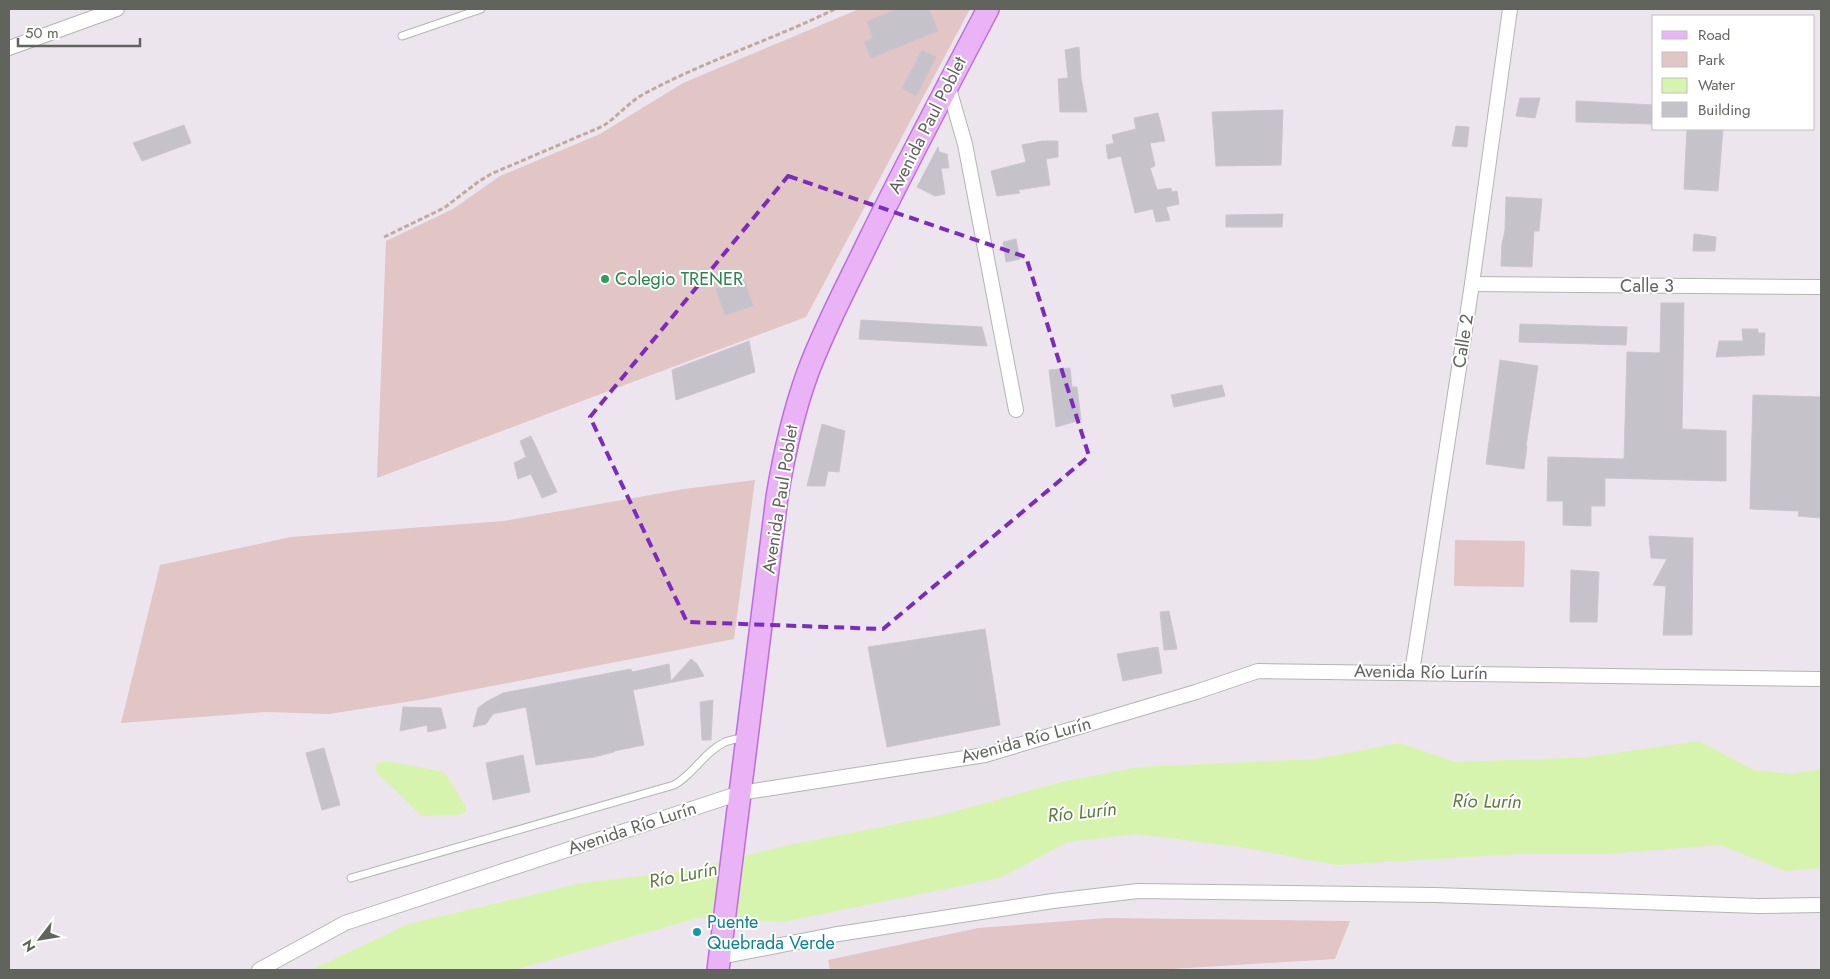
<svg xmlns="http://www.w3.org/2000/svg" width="1830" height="979" viewBox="0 0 1830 979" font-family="Jost,sans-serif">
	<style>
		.green { fill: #e2c5c5 }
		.water { fill: #d7f4af }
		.building { fill: #c6c2c9; stroke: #cdc4d1 }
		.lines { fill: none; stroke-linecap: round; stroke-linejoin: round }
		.service-casing { stroke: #b2b6b0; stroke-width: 9 }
		.minor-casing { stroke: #b2b6b0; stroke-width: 16 }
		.primary-casing { stroke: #be6ce0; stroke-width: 24 }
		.path { stroke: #c2a99f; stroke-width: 3; stroke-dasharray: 5 2.5; stroke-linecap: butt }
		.service { stroke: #fff; stroke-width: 7 }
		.minor { stroke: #fff; stroke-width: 14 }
		.primary { stroke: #e9b3f5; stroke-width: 21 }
		.marked { fill: none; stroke: #7b2cbf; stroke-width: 4; stroke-dasharray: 10 6; stroke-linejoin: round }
		.leisure-dot { fill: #2e9e5b; stroke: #fff; stroke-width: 2 }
		.culture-dot { fill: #0f9aa8; stroke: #fff; stroke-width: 2 }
		.labels { text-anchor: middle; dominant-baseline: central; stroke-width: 4; stroke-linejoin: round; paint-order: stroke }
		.street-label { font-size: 18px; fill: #60645d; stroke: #fff }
		.leisure-label { font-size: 18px; fill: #27864d; stroke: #fff; text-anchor: start }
		.culture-label { font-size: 18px; fill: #0d838f; stroke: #fff; text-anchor: start }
		.water-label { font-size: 19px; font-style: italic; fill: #5c7c3d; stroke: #fff }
	</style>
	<rect width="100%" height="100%" fill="#ece5ed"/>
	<g class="green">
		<polygon points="859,9 970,9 806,317 377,478 386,241 453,209 500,176 600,134 683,83"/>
		<polygon points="755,480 734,639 425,699 329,714 265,712 121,723 160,565 291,537 504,521 684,489"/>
		<polygon points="1455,540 1525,541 1524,587 1454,586"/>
		<polygon points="1106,918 1350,921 1335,959 1155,970 830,970 828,960 978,928"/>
	</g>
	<g class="water">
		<polygon points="1699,741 1754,770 1791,774 1821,769 1821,868 1785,871 1720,845 1607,854 1518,854 1336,865 1240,847 1136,834 1068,842 1000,878 783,922 698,918 514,970 311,970 408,924 582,883 685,871 788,845 942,815 1061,782 1138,767 1317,759 1400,743 1456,762 1588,757"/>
		<polygon points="385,761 441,771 445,773 465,805 466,812 459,815 422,816 376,772 376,764 379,762"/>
	</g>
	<g class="building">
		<polygon points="899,9 929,9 938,31 871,58 864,42 873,38 867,21"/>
		<polygon points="1079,47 1081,77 1087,112 1060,112 1058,79 1068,78 1065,50"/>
		<polygon points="922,50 936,57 916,96 902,88"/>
		<polygon points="1520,98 1540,98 1535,118 1516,116"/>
		<polygon points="1576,101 1654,105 1654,124 1576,122"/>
		<polygon points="1283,110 1281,165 1216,166 1212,112"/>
		<polygon points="1158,113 1165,141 1150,143 1155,166 1150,168 1157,190 1171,188 1172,192 1177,191 1179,204 1166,207 1170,220 1156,222 1153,209 1135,213 1121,156 1108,159 1106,145 1114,143 1112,135 1136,129 1134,118"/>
		<polygon points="184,125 191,143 142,161 133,143"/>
		<polygon points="1456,126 1469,127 1467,147 1452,146"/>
		<polygon points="1687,129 1723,129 1718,191 1684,189"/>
		<polygon points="1042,141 1058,141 1058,157 1046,159 1050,185 1018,190 1020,193 997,196 991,171 1026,162 1022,145"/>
		<polygon points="938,147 939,152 947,154 949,168 941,168 945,194 935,196 917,187"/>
		<polygon points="1506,197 1542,199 1539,231 1534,231 1532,267 1501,266 1502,244 1505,230"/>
		<polygon points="1283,214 1282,227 1226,227 1226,215"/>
		<polygon points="1694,234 1716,237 1715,251 1693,251"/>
		<polygon points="1016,239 1020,259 1006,262 1003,242"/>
		<polygon points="744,279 753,306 725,315 716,289"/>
		<polygon points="1661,303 1684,303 1682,429 1726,431 1726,481 1605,478 1605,506 1591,506 1591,526 1563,525 1563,501 1547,501 1548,457 1624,459 1627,352 1660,353"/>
		<polygon points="861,320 982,327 987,346 859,339"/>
		<polygon points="1520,324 1627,327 1626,345 1519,342"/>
		<polygon points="1742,329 1758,329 1758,333 1765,333 1764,355 1716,357 1719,341 1743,341"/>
		<polygon points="749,341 755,372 676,400 672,370"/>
		<polygon points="1500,360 1538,366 1526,446 1527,446 1524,469 1486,464"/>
		<polygon points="1070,368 1072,387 1077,387 1081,420 1056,427 1049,370"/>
		<polygon points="1222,385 1225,396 1174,407 1171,395"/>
		<polygon points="1753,395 1821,397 1821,518 1798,516 1799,511 1750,509"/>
		<polygon points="822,424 845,431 839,472 828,471 825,486 807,486"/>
		<polygon points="531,436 557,492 542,498 531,474 518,479 514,463 526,457 520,441"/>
		<polygon points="1649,536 1693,538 1692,635 1663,635 1666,586 1653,585 1667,559 1651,558"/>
		<polygon points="1571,570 1599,572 1597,622 1570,622"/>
		<polygon points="1169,611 1177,649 1164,650 1160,612"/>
		<polygon points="985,629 1000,725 887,747 868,647"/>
		<polygon points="1158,647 1162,673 1123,681 1117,654"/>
		<polygon points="691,659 697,664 704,676 633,690 644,745 614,751 614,752 594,757 536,765 526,707 493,714 486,724 473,727 478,708 486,702 503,693 631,669 632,672 669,664 671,681"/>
		<polygon points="713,700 711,740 702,740 700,702"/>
		<polygon points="403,707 441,708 446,728 428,732 427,725 400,731"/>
		<polygon points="324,748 340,805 322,810 306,753"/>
		<polygon points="523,755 530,792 493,800 486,763"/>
	</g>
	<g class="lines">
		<g class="service-casing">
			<g id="service">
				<polyline points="402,36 481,9"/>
				<path d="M351,878l323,-93c19,-10 30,-33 51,-43 5,-2 13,-3 19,-5"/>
			</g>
		</g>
		<g class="minor-casing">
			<g id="minor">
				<polyline points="9,48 117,9"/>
				<polyline points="948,85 965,144 1016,410"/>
				<polyline points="1472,284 1821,287"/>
				<polyline points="1412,672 1472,284 1510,9"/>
				<polyline points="720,957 832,935 1053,901 1138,891 1435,895 1758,906 1821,905"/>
				<polyline points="259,970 345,923 740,793 985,755 1196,692 1258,671 1821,679"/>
			</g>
		</g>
		<g class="primary-casing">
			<path id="primary" d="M718,970l59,-473c7,-43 16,-84 31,-125 17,-46 41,-90 62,-134 38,-77 78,-153 118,-229"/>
		</g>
		<path class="path" d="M384,237l60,-29 34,-26 13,-8 112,-48c14,-9 25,-23 39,-31 62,-34 130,-55 193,-86"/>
		<use href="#service" class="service"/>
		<use href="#minor" class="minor"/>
		<use href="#primary" class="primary"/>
	</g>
	<path class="marked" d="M788,176l238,81 63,199 -206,173 -196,-7 -97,-205z"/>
	<circle class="leisure-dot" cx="605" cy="279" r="5"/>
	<circle class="culture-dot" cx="697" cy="932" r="5"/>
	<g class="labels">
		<g class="street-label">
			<text transform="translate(927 125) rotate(-63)">Avenida Paul Poblet</text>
			<text x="1647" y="286">Calle 3</text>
			<text transform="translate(1463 341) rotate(-81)">Calle 2</text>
			<text transform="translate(780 499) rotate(-81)">Avenida Paul Poblet</text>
			<text transform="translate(1421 672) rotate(1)">Avenida Río Lurín</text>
			<text transform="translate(1026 740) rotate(-15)">Avenida Río Lurín</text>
			<text transform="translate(632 828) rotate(-18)">Avenida Río Lurín</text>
		</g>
		<g class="leisure-label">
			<text x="615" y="279">Colegio TRENER</text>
		</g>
		<g class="culture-label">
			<text x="707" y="922">Puente<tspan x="707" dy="21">Quebrada Verde</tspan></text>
		</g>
		<g class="water-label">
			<text transform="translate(1487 801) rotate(1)">Río Lurín</text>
			<text transform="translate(1082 812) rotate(-6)">Río Lurín</text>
			<text transform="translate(683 875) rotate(-11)">Río Lurín</text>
		</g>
	</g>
	<rect width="1830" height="979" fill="none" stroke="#60645d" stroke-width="20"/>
	<rect x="1652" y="15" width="162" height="115" fill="#ffffff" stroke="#bfc1be"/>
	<rect x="1662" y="31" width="25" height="8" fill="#e9b3f5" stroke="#bfc1be"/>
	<text x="1698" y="40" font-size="15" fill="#60645d">Road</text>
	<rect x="1662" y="52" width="25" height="15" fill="#e2c5c5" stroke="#bfc1be"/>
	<text x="1698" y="65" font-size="15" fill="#60645d">Park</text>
	<rect x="1662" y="78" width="25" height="15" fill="#d7f4af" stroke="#bfc1be"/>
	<text x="1698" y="90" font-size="15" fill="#60645d">Water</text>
	<rect x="1662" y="102" width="25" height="15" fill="#c6c2c9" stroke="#bfc1be"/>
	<text x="1698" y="115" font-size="15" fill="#60645d">Building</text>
	<g transform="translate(40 939) rotate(239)" stroke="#ffffff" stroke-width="4" paint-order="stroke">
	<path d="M0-4L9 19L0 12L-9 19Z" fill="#60645d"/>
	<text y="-8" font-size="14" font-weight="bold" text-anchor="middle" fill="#60645d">N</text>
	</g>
	<path d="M18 38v8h122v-8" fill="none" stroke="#60645d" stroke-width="2.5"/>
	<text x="25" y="38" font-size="15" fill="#60645d" stroke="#ffffff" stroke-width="4" paint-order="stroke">50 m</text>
</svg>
